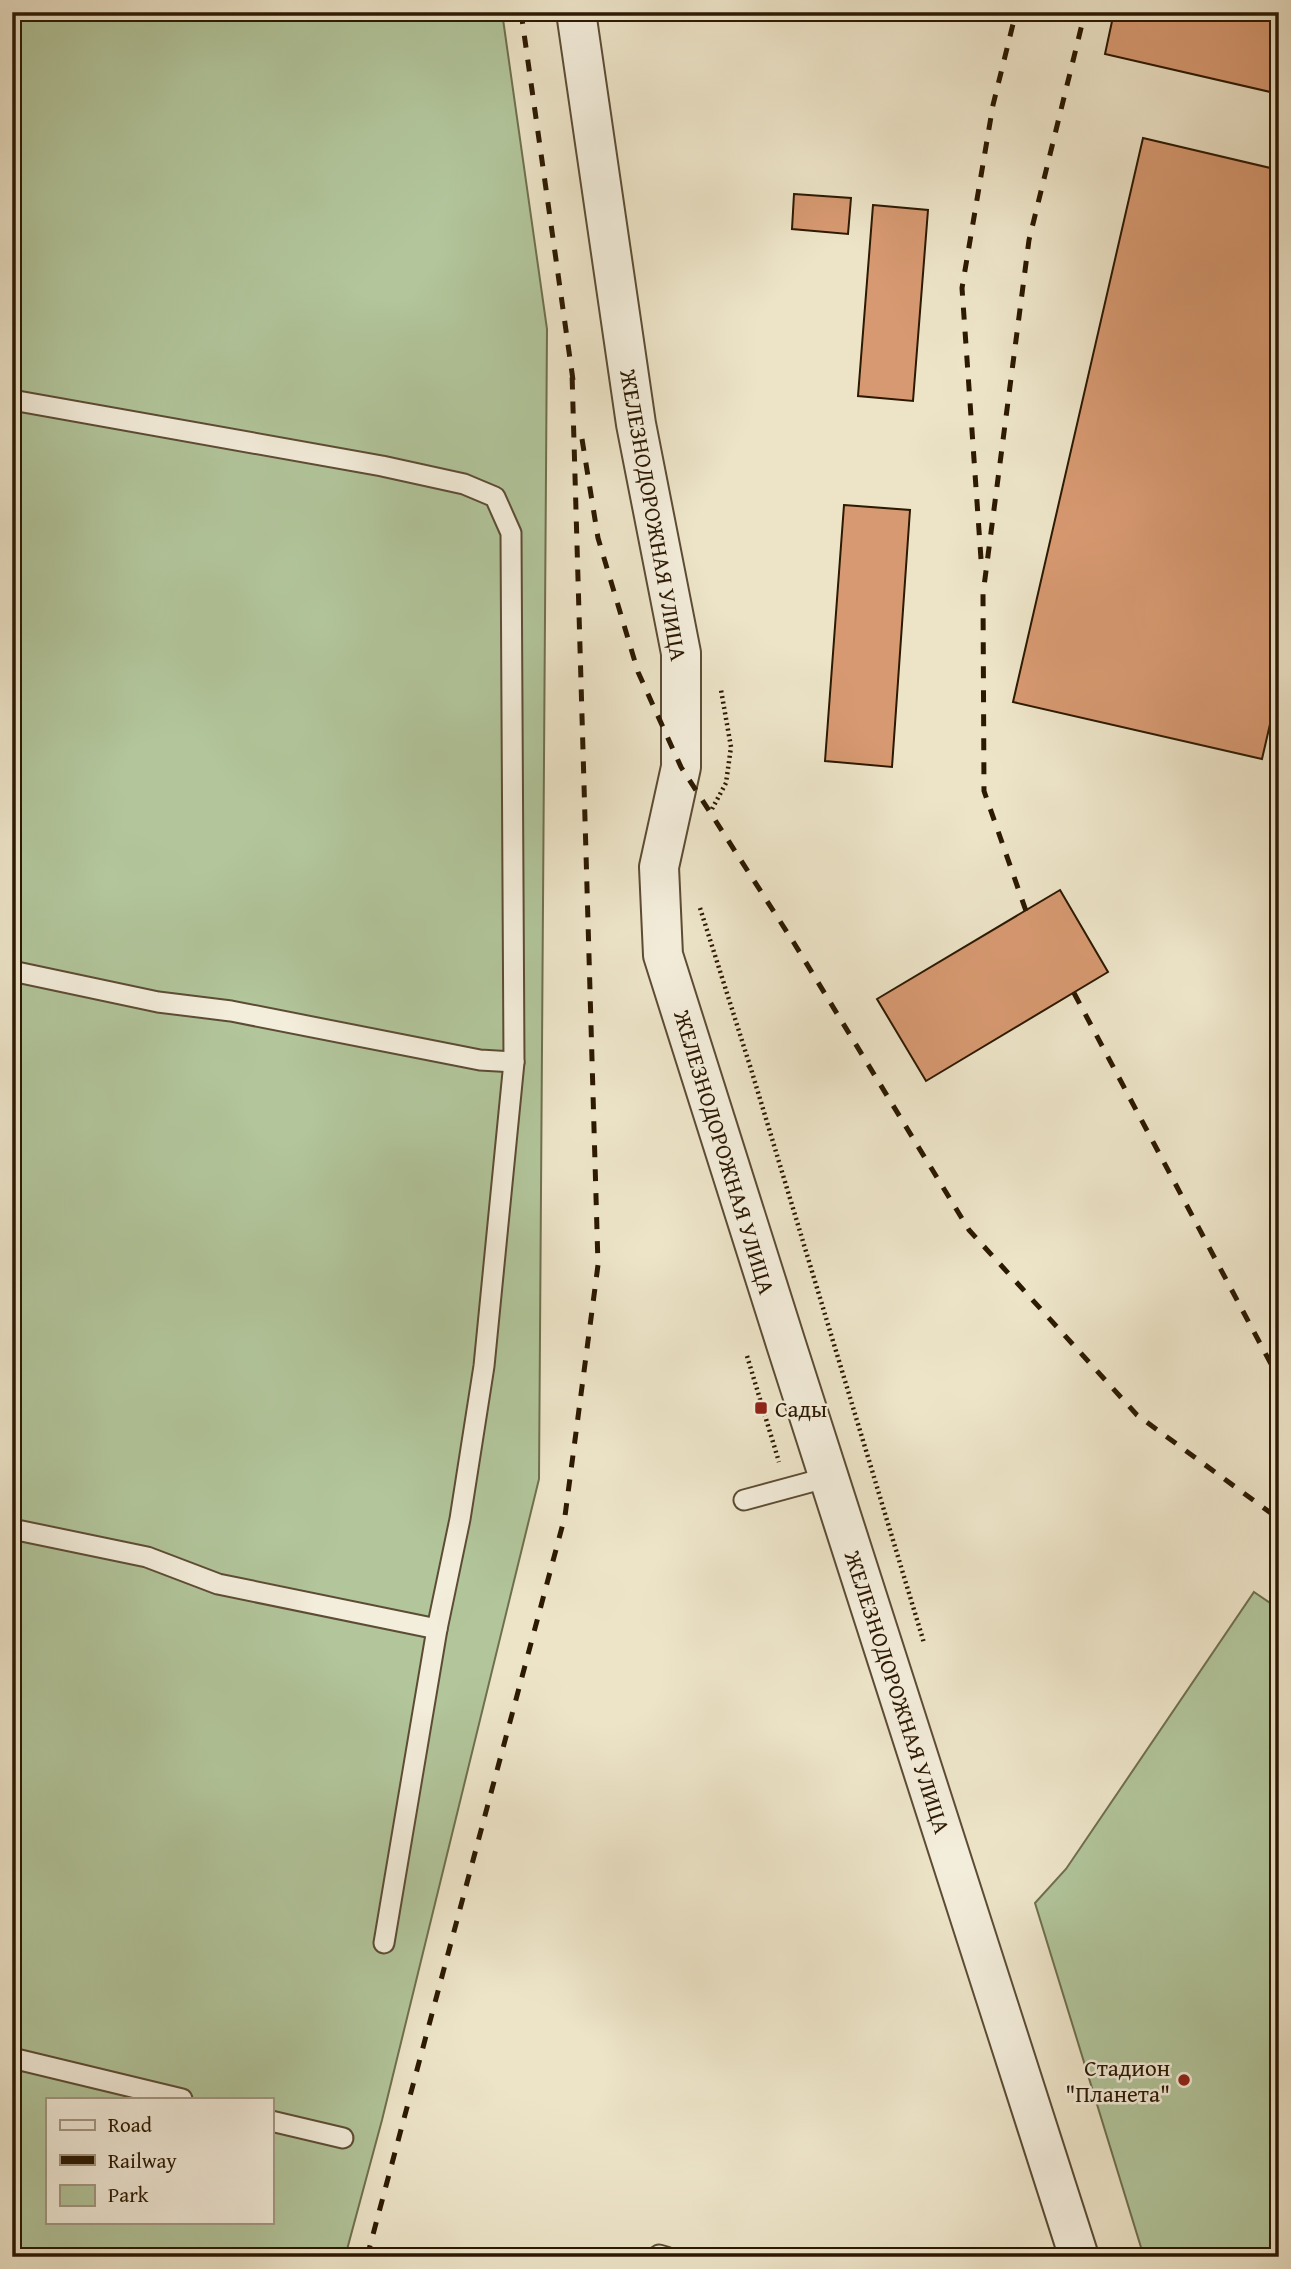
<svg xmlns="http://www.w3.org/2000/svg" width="1291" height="2269" viewBox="0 0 1291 2269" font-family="'Gentium Book Plus',serif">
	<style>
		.green { fill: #b2c59b; stroke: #6f6f4e; stroke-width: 2; fill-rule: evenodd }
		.building { fill: #d79971; stroke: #2c1902; stroke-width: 2 }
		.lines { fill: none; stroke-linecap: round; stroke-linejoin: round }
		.service-casing { stroke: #5c4c34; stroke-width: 23 }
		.tertiary-casing { stroke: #5c4c34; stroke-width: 42 }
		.path { stroke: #2c1902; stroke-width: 4.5; stroke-dasharray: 2 3.5; stroke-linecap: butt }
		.service { stroke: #f3eddb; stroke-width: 19 }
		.tertiary { stroke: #f3eddb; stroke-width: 38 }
		.rail { stroke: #2c1902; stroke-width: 5; stroke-dasharray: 12 12; stroke-linecap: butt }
		.poi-dot { fill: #8f2418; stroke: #f3eddb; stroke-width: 2.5 }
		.labels { text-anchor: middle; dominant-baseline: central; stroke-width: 5; stroke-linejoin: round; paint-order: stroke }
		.street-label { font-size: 23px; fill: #2c1902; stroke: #f3eddb }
		.poi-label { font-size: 23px; fill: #2c1902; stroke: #f3eddb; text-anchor: start }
	</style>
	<rect width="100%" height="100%" fill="#ede4c8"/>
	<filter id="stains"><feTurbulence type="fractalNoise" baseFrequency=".00286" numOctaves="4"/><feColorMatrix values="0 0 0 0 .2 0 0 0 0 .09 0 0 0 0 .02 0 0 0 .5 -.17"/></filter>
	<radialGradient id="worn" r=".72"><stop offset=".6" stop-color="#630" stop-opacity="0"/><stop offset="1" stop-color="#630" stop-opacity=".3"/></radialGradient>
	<g class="green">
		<path d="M12,12h490l45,317 -8,1150 -157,641 -37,137h-333zM47,2099h224v123h-224z"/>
		<polygon points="1254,1592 1279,1609 1279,2257 1144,2257 1035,1903 1066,1869"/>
	</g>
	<g class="building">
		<polygon points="1114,12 1279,12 1279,94 1105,54"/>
		<polygon points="1143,138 1279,170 1279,685 1262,759 1013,702"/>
		<polygon points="794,194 851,198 848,234 792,229"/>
		<polygon points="873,205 928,210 913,401 858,396"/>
		<polygon points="844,505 910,510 892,767 825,761"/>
		<polygon points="1060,890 1108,972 926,1081 877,999"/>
	</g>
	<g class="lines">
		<g class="service-casing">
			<g id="service">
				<polyline points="12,400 382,466 464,484 495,497 511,533 514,1062 484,1366 460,1519 437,1629 384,1943"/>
				<polyline points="12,971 158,1002 231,1011 480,1060 514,1062"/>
				<polyline points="744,1500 829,1477"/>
				<polyline points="12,1529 147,1557 218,1584 437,1629"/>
				<polyline points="12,2058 182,2099"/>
				<polyline points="271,2121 343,2138"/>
				<polyline points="658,2257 659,2255 666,2257"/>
			</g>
		</g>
		<g class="tertiary-casing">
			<polyline id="tertiary" points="576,12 636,424 681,653 681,767 659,867 663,955 786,1344 1079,2257"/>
		</g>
		<g class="path">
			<polyline points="712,809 726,783 731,747 721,690"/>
			<polyline points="700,908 751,1069 924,1643"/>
			<polyline points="747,1356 779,1462"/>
		</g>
		<use href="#service" class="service"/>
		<use href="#tertiary" class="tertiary"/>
		<g class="rail">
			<polyline points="521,12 573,380"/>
			<polyline points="582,439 598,538 638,672 681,767 794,943 969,1230 1137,1415 1279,1519"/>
			<polyline points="981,559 962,288 993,105 1016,12"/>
			<polyline points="1026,911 984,791 983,594 1029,240 1085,12"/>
			<polyline points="1074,993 1271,1364 1279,1373"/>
			<polyline points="367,2257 565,1516 598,1265 572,373"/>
		</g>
	</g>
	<g class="poi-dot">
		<rect x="754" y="1401" width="14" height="14" rx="3.5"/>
		<circle cx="1184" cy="2080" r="7"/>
	</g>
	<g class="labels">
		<g class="street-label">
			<text transform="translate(654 515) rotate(80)">ЖЕЛЕЗНОДОРОЖНАЯ УЛИЦА</text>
			<text transform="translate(725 1152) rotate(73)">ЖЕЛЕЗНОДОРОЖНАЯ УЛИЦА</text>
			<text transform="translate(898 1692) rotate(72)">ЖЕЛЕЗНОДОРОЖНАЯ УЛИЦА</text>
		</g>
		<g class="poi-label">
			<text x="775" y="1408">Сады</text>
			<text x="1170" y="2067" text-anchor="end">Стадион<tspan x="1170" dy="26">"Планета"</tspan></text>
		</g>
	</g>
	<rect width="1291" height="2269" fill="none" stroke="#ede4c8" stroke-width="42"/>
	<rect x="14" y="14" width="1263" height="2241" fill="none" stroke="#2c1902" stroke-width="3.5"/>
	<rect x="21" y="21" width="1249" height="2227" fill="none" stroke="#2c1902" stroke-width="2"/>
	<rect x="46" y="2098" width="228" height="126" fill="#f3eddb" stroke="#a39884" stroke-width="2"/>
	<rect x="60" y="2120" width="35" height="10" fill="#f3eddb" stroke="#a39884" stroke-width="2"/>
	<text x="108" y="2132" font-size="21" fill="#2c1902">Road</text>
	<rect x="60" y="2155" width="35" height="10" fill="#2c1902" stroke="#a39884" stroke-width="2"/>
	<text x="108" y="2168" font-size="21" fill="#2c1902">Railway</text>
	<rect x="60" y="2185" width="35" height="21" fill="#b2c59b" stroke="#a39884" stroke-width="2"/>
	<text x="108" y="2202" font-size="21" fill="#2c1902">Park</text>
	<rect width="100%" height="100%" filter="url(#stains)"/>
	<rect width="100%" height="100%" fill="url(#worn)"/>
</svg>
